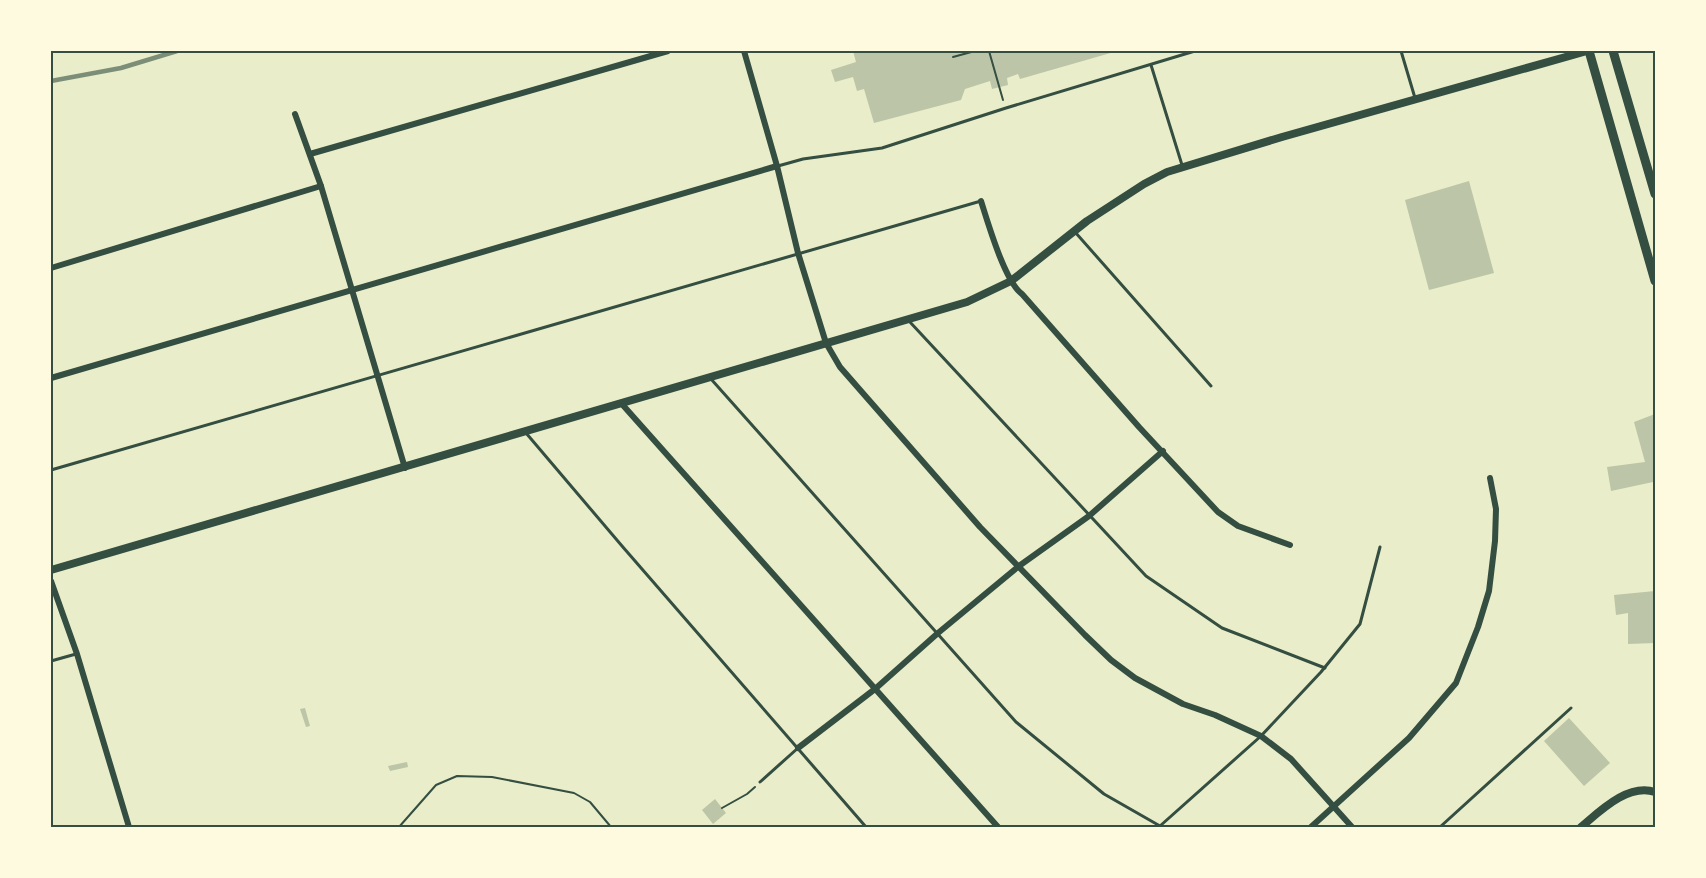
<svg xmlns="http://www.w3.org/2000/svg" width="1706" height="878" viewBox="0 0 1706 878" font-family="Poppins,sans-serif">
	<style>
		.building { fill: #bcc5a7 }
		.lines { fill: none; stroke-linecap: round; stroke-linejoin: round }
		.path { stroke: #344e41; stroke-width: 2 }
		.service { stroke: #344e41; stroke-width: 3 }
		.minor { stroke: #344e41; stroke-width: 6 }
		.tertiary { stroke: #344e41; stroke-width: 8 }
		.secondary { stroke: #344e41; stroke-width: 9 }
		.rail { stroke: #7c8e77; stroke-width: 4.5 }
		.neatline { fill: none; stroke: #344e41; stroke-width: 2 }
	</style>
	<rect width="100%" height="100%" fill="#e9edc9"/>
	<g class="building">
		<polygon points="853,51 1114,51 1114,52 1020,79 1018,74 1007,78 1008,85 992,89 990,81 965,89 961,100 874,123 864,89 857,91 853,77 835,82 831,70 856,62"/>
		<polygon points="1469,181 1494,273 1429,290 1405,200"/>
		<polygon points="1655,414 1655,488 1653,482 1611,491 1607,467 1645,462 1634,422"/>
		<polygon points="1655,591 1655,643 1628,644 1628,613 1616,615 1614,595"/>
		<polygon points="305,708 310,726 306,727 300,709"/>
		<polygon points="1569,718 1610,763 1584,786 1544,741"/>
		<polygon points="407,762 408,767 390,771 388,766"/>
		<polygon points="715,799 726,813 713,824 702,810"/>
	</g>
	<g class="lines">
		<g class="path">
			<polyline points="989,51 1003,100"/>
			<polyline points="953,57 975,51"/>
			<polyline points="722,808 747,794 755,787"/>
			<polyline points="399,827 436,785 457,776 492,777 574,793 590,802 611,827"/>
		</g>
		<g class="service">
			<polyline points="1401,51 1415,98"/>
			<polyline points="1151,65 1182,165"/>
			<polyline points="778,166 803,159 882,148 1006,108 1195,51"/>
			<polyline points="1075,232 1211,386"/>
			<polyline points="909,321 1146,576 1222,628 1325,668"/>
			<polyline points="711,379 1016,722 1104,794 1160,826"/>
			<polyline points="526,433 622,546 866,827"/>
			<polyline points="51,470 981,201"/>
			<polyline points="51,661 76,654"/>
			<polyline points="760,782 798,748"/>
			<polyline points="1160,826 1261,736 1321,672 1360,624 1380,547"/>
			<polyline points="1440,827 1571,708"/>
		</g>
		<g class="minor">
			<polyline points="744,51 777,166 798,253 826,343 840,367 980,527 1085,635 1111,660 1135,678 1183,704 1215,715 1261,736 1291,759 1352,827"/>
			<polyline points="295,114 321,186 405,468"/>
			<polyline points="310,154 668,51"/>
			<path d="M981,201c7,22 24,81 41,93l117,133 79,85 20,14 52,19"/>
			<polyline points="51,268 321,186"/>
			<polyline points="51,378 777,166"/>
			<polyline points="621,403 998,827"/>
			<polyline points="51,581 77,654 129,827"/>
			<polyline points="798,748 875,689 938,633 1019,566 1089,516 1163,451"/>
			<polyline points="1311,827 1409,738 1456,683 1478,627 1489,591 1495,541 1496,509 1490,478"/>
		</g>
		<g class="tertiary">
			<polyline points="51,570 967,302 1011,281 1087,221 1144,184 1167,172 1282,137 1587,51"/>
			<path d="M1581,827c19,-16 47,-44 74,-35"/>
		</g>
		<g class="secondary">
			<polyline points="1589,51 1655,281"/>
			<polyline points="1613,51 1655,194"/>
		</g>
		<polyline class="rail" points="51,81 121,68 177,51"/>
	</g>
	<rect width="1706" height="878" fill="none" stroke="#fefae0" stroke-width="105"/>
	<rect x="52" y="52" width="1602" height="774" class="neatline"/>
</svg>
